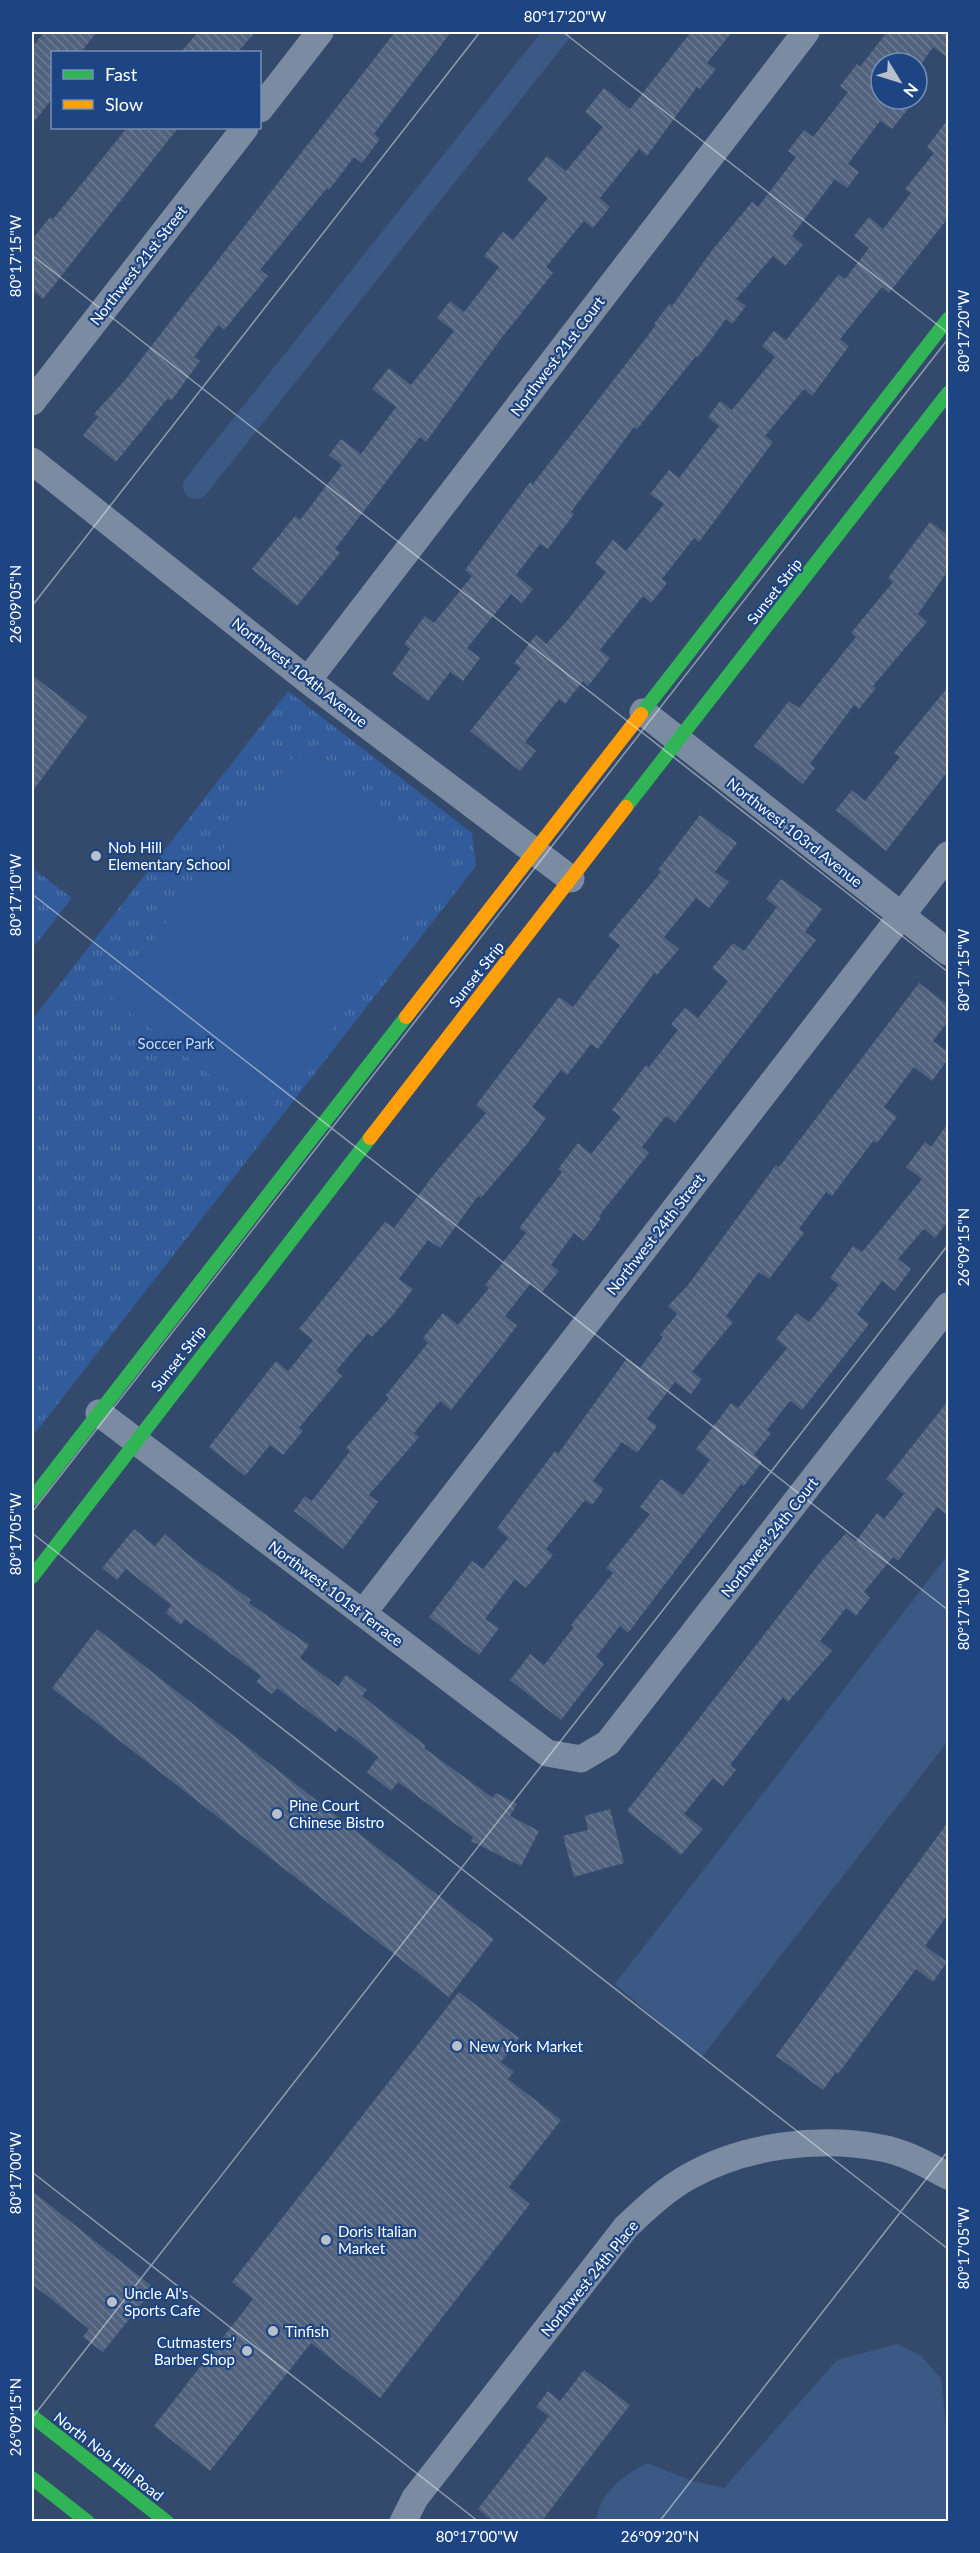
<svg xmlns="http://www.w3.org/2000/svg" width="980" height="2553" viewBox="0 0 980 2553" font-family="Lato,sans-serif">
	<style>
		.grass { fill: url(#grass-tufts) }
		.pitch { fill: #315b9a }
		.water { fill: #3b5984 }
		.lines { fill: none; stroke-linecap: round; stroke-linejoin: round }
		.canal { stroke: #3b5984; stroke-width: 26 }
		.building { fill: url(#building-back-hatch) }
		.street { stroke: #7b8ba2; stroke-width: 27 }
		.fast { stroke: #30b455; stroke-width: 14 }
		.slow { stroke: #ff9f0a; stroke-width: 14 }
		.ticks { fill: none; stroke: #fff; stroke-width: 1.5; stroke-opacity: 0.45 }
		.poi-dot { fill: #b8c0cc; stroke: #1d4583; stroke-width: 2 }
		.labels { text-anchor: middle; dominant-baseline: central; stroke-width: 4.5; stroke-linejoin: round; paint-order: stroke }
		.street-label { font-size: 15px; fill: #fff; stroke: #1d4583 }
		.poi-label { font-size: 15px; fill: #fff; stroke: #1d4583; text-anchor: start }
		.park-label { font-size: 15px; fill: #c8dbf7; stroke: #1d4583 }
		.neatline { fill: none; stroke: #fff; stroke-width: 2 }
		.ticks-label { font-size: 15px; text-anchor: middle; fill: #fff }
	</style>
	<defs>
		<pattern id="grass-tufts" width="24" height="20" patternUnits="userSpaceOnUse" patternTransform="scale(1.5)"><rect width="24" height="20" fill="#315b9a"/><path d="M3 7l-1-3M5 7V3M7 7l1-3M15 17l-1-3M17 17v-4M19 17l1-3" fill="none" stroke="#5074a9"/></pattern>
		<pattern id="building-back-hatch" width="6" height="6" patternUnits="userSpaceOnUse" patternTransform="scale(1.5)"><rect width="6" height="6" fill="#50627d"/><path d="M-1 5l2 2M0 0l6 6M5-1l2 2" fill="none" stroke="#6a7a90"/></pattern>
	</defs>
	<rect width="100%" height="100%" fill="#344a6c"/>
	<g class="grass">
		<polygon points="288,691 472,833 476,866 32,1437 32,1020"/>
		<polygon points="32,868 72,898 32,949"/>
	</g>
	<polygon class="pitch" points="296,754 452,874 264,1117 110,997"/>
	<g class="water">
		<polygon points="948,1555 948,1741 701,2058 615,1984"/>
		<path d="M897,2344l24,12 20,22 7,67v76h-352c4,-28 27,-46 51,-58l45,18 32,7 113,-128z"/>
	</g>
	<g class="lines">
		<polyline class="canal" points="196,486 558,32"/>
	</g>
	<g class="building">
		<polygon points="44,32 97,32 81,52 52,52 52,99 32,124 32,48"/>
		<polygon points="198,32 255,32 238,52 181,52"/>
		<polygon points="395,32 451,32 374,134 380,139 362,163 354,157 329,190 327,188 260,270 268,276 224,330 218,325 194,357 200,361 171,401 168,398 116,462 83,435 98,417 94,414 125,380"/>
		<polygon points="691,32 732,32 707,63 716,69 700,89 697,87 647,156 639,149 600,198 610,207 593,228 584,221 546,267 553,273 500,340 426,442 420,437 335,549 340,553 297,606 252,569 295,516 300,520 342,465 329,455 341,439 361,454 396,407 372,389 389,368 411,385 454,331 437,318 450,301 464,312 499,267 484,256 503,232 513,240 548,198 527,180 547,156 566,171 603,127 585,112 604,88 630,109"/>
		<polygon points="887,32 948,32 948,58 933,47 917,70 917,63 881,63 881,99 903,99 911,105 892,129 880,121 848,164 859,172 847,188 835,179 792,236 803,245 785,266 773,256 736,299 746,306 732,324 726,319 698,357 696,356 637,429 634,427 571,512 574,514 548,549 540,544 516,575 533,589 522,603 511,594 467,648 480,658 463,681 450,672 428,701 392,674 410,649 404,644 425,616 434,623 472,576 465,570 530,482 533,484 656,325 654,324 669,304 672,306 713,249 752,202 758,207 796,157 788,151 804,130 813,137 848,92 840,86 857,64 860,67"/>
		<polygon points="948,119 948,218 889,293 882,287 840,339 849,346 812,396 804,389 765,436 773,442 699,542 694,538 662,579 667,583 651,603 643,596 600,650 610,658 588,686 583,681 565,704 559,699 525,742 536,751 520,771 470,731 521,668 514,663 536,635 546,644 566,622 606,572 595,563 613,540 626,551 664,504 650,494 669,470 679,478 719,426 708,417 720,401 732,410 775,357 762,346 774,331 786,340 839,274 845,279 869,248 854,236 869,217 883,229 911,193 905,189 934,153 927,147"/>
		<polygon points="127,128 178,128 43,299 32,290 32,240 50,217 53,219"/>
		<polygon points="930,522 948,535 948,571 918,614 927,622 873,686 876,688 859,709 854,705 810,764 815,768 803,784 754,746 789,701 799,708 856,637 851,633 893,582 888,578"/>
		<polygon points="32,675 87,717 32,792"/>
		<polygon points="948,687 948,771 886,851 836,810 852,790 865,801 900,757 894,753"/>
		<polygon points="700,815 737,843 715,872 729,882 709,908 696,898 664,937 679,949 657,975 654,973 598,1049 591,1044 567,1075 561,1070 532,1107 546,1118 527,1144 481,1198 478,1196 440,1248 428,1240 399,1279 413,1289 393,1315 372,1337 368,1333 336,1371 342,1376 299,1428 303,1431 283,1455 270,1445 245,1476 209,1447 276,1361 288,1371 313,1340 299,1329 385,1222 394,1228 435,1173 486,1113 476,1105 559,997 573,1007 620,945 608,936 661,872 658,870"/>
		<polygon points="781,879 822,909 805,932 816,940 675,1123 666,1116 642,1147 649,1153 599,1216 601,1218 584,1241 574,1233 551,1265 559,1271 542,1292 531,1283 505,1316 517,1326 451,1410 440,1401 414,1433 419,1437 369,1495 378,1502 343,1549 294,1511 305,1496 312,1501 350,1451 346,1448 389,1398 386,1395 428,1343 423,1338 443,1313 458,1325 489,1288 485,1285 526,1233 519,1228 562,1172 558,1169 578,1143 591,1154 621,1117 612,1110 646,1065 649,1067 678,1030 671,1024 685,1008 698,1018 728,981 712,968 733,943 744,951 777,907 766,899"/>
		<polygon points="919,983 948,1005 948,1021 933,1041 948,1052 948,1059 932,1081 914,1067 884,1107 897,1117 877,1143 873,1141 832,1196 826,1192 799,1229 804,1233 769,1279 759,1272 726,1316 733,1322 692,1372 702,1379 691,1394 675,1382 647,1419 657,1426 637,1453 622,1442 593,1481 604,1489 592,1505 585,1500 546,1549 553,1555 526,1588 515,1579 485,1619 499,1628 479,1655 429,1617 472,1561 483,1569 508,1538 497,1528 555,1451 558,1454 627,1358 640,1368 663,1337 660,1335 677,1314 668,1306 688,1285 776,1165 779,1167"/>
		<polygon points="948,1123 948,1221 935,1238 924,1229 898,1259 911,1269 895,1291 882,1281 857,1314 869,1324 802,1410 790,1401 767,1430 771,1433 754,1455 762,1462 744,1486 741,1484 628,1633 620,1626 596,1657 604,1664 561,1720 510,1680 530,1654 544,1665 574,1627 571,1625 613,1573 606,1568 650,1514 640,1507 661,1479 683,1495 710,1460 696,1449 731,1403 738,1408 787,1348 776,1339 797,1313 809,1322 839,1285 830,1278 853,1246 862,1252 922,1179 906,1167 925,1142 931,1147"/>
		<polygon points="948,1401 948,1516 937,1507 898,1561 893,1557 864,1592 870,1598 856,1616 846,1608 820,1641 832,1651 788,1702 783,1697 730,1765 736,1770 723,1786 713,1778 684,1814 703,1829 681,1855 627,1811 822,1560 846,1533 856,1541 877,1513 884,1519 904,1494 886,1479"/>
		<polygon points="134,1529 155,1546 165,1534 186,1553 251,1600 249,1603 309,1645 300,1658 338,1686 346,1675 367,1690 362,1696 426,1746 424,1748 493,1798 496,1793 517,1804 510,1816 539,1831 521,1866 471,1841 473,1837 398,1782 391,1791 367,1772 378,1757 339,1727 336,1732 277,1688 272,1694 256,1682 261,1676 185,1619 181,1625 166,1613 171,1605 126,1569 117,1580 102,1568"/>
		<polygon points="97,1629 494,1939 449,1997 52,1688"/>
		<polygon points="610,1809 624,1863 574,1877 563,1836 588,1830 585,1816"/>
		<polygon points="948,1822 948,1914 925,1946 947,1962 933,1982 916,1969 838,2074 836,2072 823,2090 776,2056"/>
		<polygon points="459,1992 519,2038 501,2062 514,2072 508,2079 561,2120 509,2187 530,2204 380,2398 311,2343 210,2471 154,2426 253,2299 232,2282"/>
		<polygon points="32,2191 154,2288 103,2352 83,2337 89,2329 32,2284"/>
		<polygon points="584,2370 630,2405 541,2522 494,2522 478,2509 549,2416 536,2407 548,2391 560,2401"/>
	</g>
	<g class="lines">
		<g class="street">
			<polyline points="260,109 320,32"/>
			<polyline points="32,402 245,128"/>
			<polyline points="32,461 311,683 571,879"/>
			<polyline points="308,680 806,32"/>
			<polyline points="643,712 948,952"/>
			<polyline points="99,1413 547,1753 581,1759 608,1743 948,1306"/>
			<polyline points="363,1613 948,855"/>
			<path d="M403,2522l12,-24 211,-271c20,-19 40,-38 64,-51 55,-31 130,-40 191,-28 24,4 46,17 67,28"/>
		</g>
		<g class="fast">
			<polyline points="641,714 948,319"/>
			<polyline points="626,807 948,393"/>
			<polyline points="32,1499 406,1017"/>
			<polyline points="32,1577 370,1138"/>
			<polyline points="32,2416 167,2522"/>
			<polyline points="32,2478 88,2522"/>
		</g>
		<g class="slow">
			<polyline points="406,1017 641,714"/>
			<polyline points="370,1138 626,807"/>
		</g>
	</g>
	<path class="ticks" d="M563,32l385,301M32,255l916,717M32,606l448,-574M32,894l916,716M32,1512l916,-1173M32,1533l916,716M32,2172l447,350M32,2418l916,-1173M659,2522l289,-371"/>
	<g class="poi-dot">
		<circle cx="96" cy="856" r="6"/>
		<circle cx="277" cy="1814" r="6"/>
		<circle cx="457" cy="2046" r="6"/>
		<circle cx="326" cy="2240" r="6"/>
		<circle cx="112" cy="2302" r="6"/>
		<circle cx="273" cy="2331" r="6"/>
		<circle cx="247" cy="2351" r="6"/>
	</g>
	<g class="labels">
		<g class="street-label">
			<text transform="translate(138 265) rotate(-52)">Northwest 21st Street</text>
			<text transform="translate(557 356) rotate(-53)">Northwest 21st Court</text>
			<text transform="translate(774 591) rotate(-52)">Sunset Strip</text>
			<text transform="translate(300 672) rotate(38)">Northwest 104th Avenue</text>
			<text transform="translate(795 832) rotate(38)">Northwest 103rd Avenue</text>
			<text transform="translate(476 974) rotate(-52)">Sunset Strip</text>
			<text transform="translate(655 1234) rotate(-52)">Northwest 24th Street</text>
			<text transform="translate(178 1358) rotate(-52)">Sunset Strip</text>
			<text transform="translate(769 1537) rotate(-52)">Northwest 24th Court</text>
			<text transform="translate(336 1593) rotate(37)">Northwest 101st Terrace</text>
			<text transform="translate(589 2278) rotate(-51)">Northwest 24th Place</text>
			<text transform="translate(109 2456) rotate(38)">North Nob Hill Road</text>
		</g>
		<g class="poi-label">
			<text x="108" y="847">Nob Hill<tspan x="108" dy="17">Elementary School</tspan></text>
			<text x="289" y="1805">Pine Court<tspan x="289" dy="17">Chinese Bistro</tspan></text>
			<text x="469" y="2046">New York Market</text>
			<text x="338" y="2231">Doris Italian<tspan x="338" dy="17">Market</tspan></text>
			<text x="124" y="2293">Uncle Al's<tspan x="124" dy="17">Sports Cafe</tspan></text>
			<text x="285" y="2331">Tinfish</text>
			<text x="235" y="2342" text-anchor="end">Cutmasters'<tspan x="235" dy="17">Barber Shop</tspan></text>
		</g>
		<g class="park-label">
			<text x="176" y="1043">Soccer Park</text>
		</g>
	</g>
	<rect width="980" height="2553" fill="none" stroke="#1d4583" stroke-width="66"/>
	<rect x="51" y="51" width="210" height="78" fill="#1d4583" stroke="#778fb5" stroke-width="1.5"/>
	<rect x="63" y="70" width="30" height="9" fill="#30b455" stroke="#778fb5" stroke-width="1.5"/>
	<text x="105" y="81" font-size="18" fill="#ffffff">Fast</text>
	<rect x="63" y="100" width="30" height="9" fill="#ff9f0a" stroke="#778fb5" stroke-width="1.5"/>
	<text x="105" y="111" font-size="18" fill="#ffffff">Slow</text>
	<g transform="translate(899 81) rotate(128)"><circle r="28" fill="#1d4583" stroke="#778fb5" stroke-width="1.5"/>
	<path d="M0-4.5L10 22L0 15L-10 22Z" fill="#b8c0cc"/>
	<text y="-9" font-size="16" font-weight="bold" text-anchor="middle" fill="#ffffff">N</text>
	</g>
	<rect x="33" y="33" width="914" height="2487" class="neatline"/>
	<g class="ticks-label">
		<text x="565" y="22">80°17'20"W</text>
		<text transform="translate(16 256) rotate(-90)" y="5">80°17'15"W</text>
		<text transform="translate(964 331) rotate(-90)" y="5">80°17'20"W</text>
		<text transform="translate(16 604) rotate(-90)" y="5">26°09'05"N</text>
		<text transform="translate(16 895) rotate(-90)" y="5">80°17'10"W</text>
		<text transform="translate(964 970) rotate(-90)" y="5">80°17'15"W</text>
		<text transform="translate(964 1247) rotate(-90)" y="5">26°09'15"N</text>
		<text transform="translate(16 1534) rotate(-90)" y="5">80°17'05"W</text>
		<text transform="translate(964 1609) rotate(-90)" y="5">80°17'10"W</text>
		<text transform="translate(16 2173) rotate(-90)" y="5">80°17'00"W</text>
		<text transform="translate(964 2248) rotate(-90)" y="5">80°17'05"W</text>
		<text transform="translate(16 2417) rotate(-90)" y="5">26°09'15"N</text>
		<text x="477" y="2542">80°17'00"W</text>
		<text x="660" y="2542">26°09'20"N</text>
	</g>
</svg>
